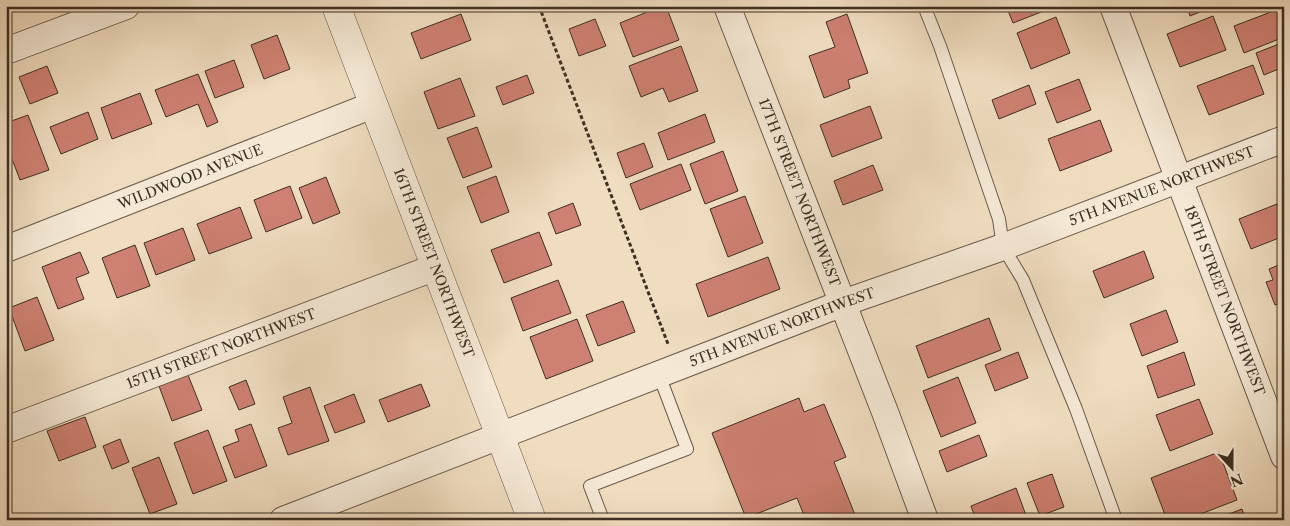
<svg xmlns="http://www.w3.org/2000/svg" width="1290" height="526" viewBox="0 0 1290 526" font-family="'Libre Caslon Text',serif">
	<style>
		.building { fill: #ce8072; stroke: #3d2f23 }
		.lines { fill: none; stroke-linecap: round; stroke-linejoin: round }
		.service-casing { stroke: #6a5a4a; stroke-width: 14 }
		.minor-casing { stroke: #6a5a4a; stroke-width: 28 }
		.tertiary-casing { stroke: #6a5a4a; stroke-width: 29 }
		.path { stroke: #3d2f23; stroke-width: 3; stroke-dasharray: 4 2.5; stroke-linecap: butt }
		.service { stroke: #f5e9d6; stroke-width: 12 }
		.minor { stroke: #f5e9d6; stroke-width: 26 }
		.tertiary { stroke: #f5e9d6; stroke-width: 28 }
		.labels { text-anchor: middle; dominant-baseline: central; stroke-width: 4; stroke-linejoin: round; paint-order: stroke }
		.street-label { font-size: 14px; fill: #3d2f23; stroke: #f5e9d6 }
	</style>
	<rect width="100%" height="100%" fill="#f0ddc0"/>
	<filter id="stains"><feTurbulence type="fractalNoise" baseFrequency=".004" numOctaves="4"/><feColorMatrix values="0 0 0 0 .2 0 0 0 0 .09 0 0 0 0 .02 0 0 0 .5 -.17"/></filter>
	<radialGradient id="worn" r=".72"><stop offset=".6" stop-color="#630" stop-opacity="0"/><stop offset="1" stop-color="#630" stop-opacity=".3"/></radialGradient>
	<g class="building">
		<polygon points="662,6 666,6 679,40 633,57 620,23"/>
		<polygon points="1006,6 1049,6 1049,9 1013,23"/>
		<polygon points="1163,6 1176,6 1164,11"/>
		<polygon points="1187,6 1215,6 1190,16"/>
		<polygon points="1284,7 1284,37 1244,53 1234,26"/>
		<polygon points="461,14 471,40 421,59 411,33"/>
		<polygon points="847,14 868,73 848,80 850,88 824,98 809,56 835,47 826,22"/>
		<polygon points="1213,16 1226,50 1180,67 1167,34"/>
		<polygon points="1056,17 1070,53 1031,69 1017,33"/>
		<polygon points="595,19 606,46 579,56 569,29"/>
		<polygon points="277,35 290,69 264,79 251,45"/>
		<polygon points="1284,42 1284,76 1281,68 1264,75 1256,53"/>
		<polygon points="681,46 698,91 669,102 663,88 641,97 629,66"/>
		<polygon points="234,60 244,87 215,98 205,71"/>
		<polygon points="1253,65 1264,94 1209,115 1197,86"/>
		<polygon points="47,66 58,93 30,104 19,77"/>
		<polygon points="198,74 218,122 207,127 198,104 166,117 155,90"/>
		<polygon points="527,75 534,93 503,105 496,87"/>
		<polygon points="460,78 475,116 438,129 424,92"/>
		<polygon points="1079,79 1091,110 1057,123 1045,92"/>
		<polygon points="1029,85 1036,104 999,119 992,100"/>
		<polygon points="140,93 152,124 112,139 101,108"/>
		<polygon points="870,106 882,138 832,157 820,125"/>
		<polygon points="88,112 98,139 61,154 50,127"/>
		<polygon points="705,114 715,142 668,160 658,133"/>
		<polygon points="28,115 49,170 20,180 6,143 6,123"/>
		<polygon points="1100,120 1112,151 1060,171 1048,139"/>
		<polygon points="477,127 492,167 463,178 447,138"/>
		<polygon points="644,143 653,167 626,178 617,153"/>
		<polygon points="723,151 738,191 705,204 690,164"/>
		<polygon points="681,164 691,190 640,210 630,184"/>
		<polygon points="873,165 883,190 843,205 834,181"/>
		<polygon points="496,176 509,212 481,223 467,187"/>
		<polygon points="326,177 340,213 313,224 299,188"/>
		<polygon points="290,186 302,218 266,232 254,200"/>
		<polygon points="745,196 763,243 728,257 710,209"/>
		<polygon points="573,203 581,225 556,234 548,213"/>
		<polygon points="1277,204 1280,211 1284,209 1284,236 1251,249 1239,219"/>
		<polygon points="240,207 252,238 209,254 197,224"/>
		<polygon points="183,228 195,260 156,275 144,243"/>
		<polygon points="539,232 552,265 504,283 491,250"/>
		<polygon points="135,245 150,286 117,298 102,258"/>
		<polygon points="1144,251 1154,278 1104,298 1093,271"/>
		<polygon points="80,252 89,273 76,278 84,299 58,309 42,267"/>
		<polygon points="768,257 780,289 708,317 696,284"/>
		<polygon points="1284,263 1284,302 1275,305 1266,282 1273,280 1269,269"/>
		<polygon points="558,280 571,313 523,331 511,298"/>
		<polygon points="37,297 54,340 25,351 9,308"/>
		<polygon points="623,301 635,332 598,346 586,315"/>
		<polygon points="1166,310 1178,342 1142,356 1130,324"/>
		<polygon points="989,318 1001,350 928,378 916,346"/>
		<polygon points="577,319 593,361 546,379 530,337"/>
		<polygon points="1018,352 1028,378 995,391 985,365"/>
		<polygon points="1184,352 1195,385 1158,398 1147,366"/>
		<polygon points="188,375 202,410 172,421 159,386"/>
		<polygon points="958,377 976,423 941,437 923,391"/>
		<polygon points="246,380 255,404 239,410 229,387"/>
		<polygon points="421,384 430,406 388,422 379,400"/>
		<polygon points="310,387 329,441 288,455 278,428 292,423 283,397"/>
		<polygon points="354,394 365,422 335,433 324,406"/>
		<polygon points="799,398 804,412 824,404 846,457 834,462 857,520 806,520 797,498 746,518 712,433"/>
		<polygon points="1199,399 1213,434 1170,451 1156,415"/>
		<polygon points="85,417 96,447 59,461 47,431"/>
		<polygon points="251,424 267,466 235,478 223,447 239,441 235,430"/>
		<polygon points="208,430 227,481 193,494 174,443"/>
		<polygon points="979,435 987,456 947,472 939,451"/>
		<polygon points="120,439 129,462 112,469 103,446"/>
		<polygon points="1219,452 1237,500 1185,520 1167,520 1151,478"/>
		<polygon points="159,457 177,504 150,514 132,468"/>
		<polygon points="1052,474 1064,507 1040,516 1027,483"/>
		<polygon points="1016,488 1027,518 976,520 971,506"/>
		<polygon points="1242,509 1246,520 1213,520"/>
	</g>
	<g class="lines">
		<g class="service-casing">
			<g id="service">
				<polyline points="924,6 940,46 999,219 1003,247 1023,280 1076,409 1116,520"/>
				<polyline points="603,520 590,486 687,449 659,375"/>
			</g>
		</g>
		<g class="minor-casing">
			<g id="minor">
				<path id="s1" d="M727,6l158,406 40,108"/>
				<path id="s2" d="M1113,6l171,450"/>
				<polyline points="6,51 126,6"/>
				<path id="s3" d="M6,249l367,-144"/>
				<path id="s4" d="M6,430l430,-163"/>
				<path id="s5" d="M283,520l560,-217 160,-56 281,-108"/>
			</g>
		</g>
		<g class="tertiary-casing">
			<g id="tertiary">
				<path id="s6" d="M336,6l196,514"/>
			</g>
		</g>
		<polyline class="path" points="539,6 668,344"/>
		<use href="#service" class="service"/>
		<use href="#minor" class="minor"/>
		<use href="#tertiary" class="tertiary"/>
	</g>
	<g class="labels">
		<g class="street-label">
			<text stroke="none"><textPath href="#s3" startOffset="198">WILDWOOD AVENUE</textPath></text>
			<text stroke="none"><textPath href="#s5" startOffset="940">5TH AVENUE NORTHWEST</textPath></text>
			<text stroke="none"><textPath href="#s1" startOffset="200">17TH STREET NORTHWEST</textPath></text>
			<text stroke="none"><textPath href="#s6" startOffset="275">16TH STREET NORTHWEST</textPath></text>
			<text stroke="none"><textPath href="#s2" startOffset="315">18TH STREET NORTHWEST</textPath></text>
			<text stroke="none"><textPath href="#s5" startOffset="535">5TH AVENUE NORTHWEST</textPath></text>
			<text stroke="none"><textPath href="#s4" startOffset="230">15TH STREET NORTHWEST</textPath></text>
		</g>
	</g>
	<rect width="1290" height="526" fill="none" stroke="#f0ddc0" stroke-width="25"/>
	<rect x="8" y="8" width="1275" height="511" fill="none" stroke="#3d2f23" stroke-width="2.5"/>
	<rect x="12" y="12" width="1265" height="501" fill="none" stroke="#3d2f23"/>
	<g transform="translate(1232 468) rotate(159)" stroke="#f5e9d6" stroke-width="4" paint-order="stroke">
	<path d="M0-4L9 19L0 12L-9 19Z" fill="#3d2f23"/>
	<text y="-8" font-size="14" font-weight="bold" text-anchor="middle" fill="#3d2f23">N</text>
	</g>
	<rect width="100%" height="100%" filter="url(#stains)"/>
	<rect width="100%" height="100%" fill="url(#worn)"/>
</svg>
